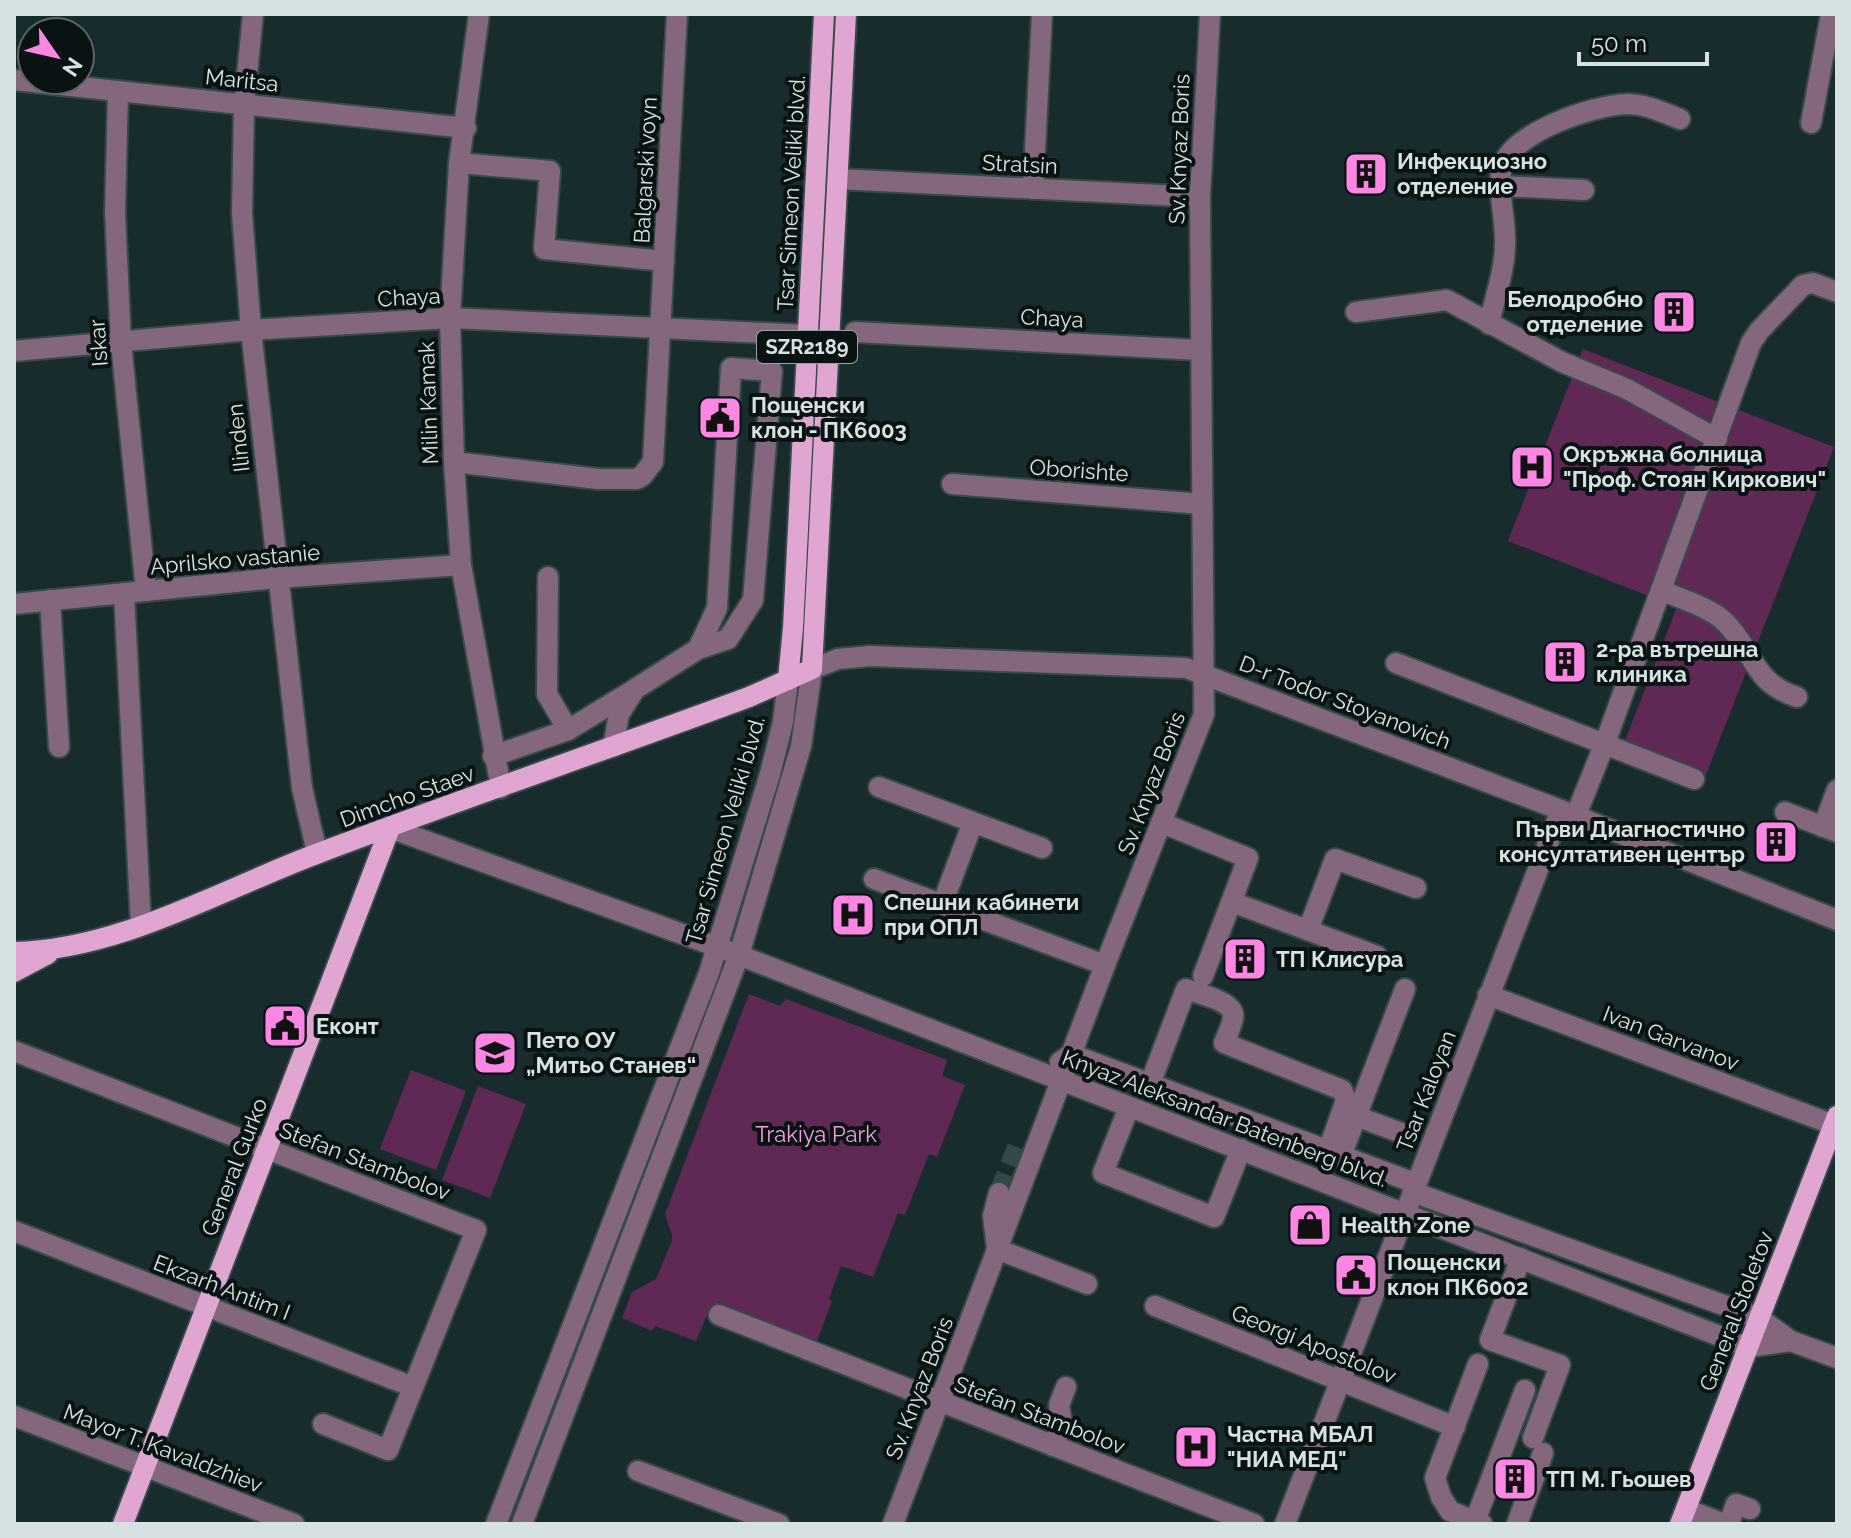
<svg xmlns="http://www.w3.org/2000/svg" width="1851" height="1538" viewBox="0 0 1851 1538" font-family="Raleway,sans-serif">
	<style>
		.green { fill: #602955 }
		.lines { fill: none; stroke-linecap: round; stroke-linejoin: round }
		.minor-tunnel { stroke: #344749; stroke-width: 20; stroke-dasharray: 20 10; stroke-linecap: butt }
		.minor-casing { stroke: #36494b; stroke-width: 24 }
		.major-casing { stroke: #36494b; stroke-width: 24 }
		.minor { stroke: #84677d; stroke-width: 20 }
		.major { stroke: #e1a5d2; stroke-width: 20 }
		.labels { text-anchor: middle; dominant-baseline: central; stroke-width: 8; stroke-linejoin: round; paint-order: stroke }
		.shield { fill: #0a1314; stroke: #98a3a4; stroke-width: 2 }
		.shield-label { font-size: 20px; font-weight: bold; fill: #d5e1e2 }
		.street-label { font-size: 22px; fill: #d5e1e2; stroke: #0a1314 }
		.poi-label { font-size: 22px; font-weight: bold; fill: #d5e1e2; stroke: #0a1314; text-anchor: start }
		.park-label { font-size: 22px; fill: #f69ce1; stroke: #0a1314 }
	</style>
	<rect width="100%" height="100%" fill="#182c2e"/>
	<g class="green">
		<polygon points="1583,349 1834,447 1705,777 1623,746 1677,607 1508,541"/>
		<polygon points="749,994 780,1006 786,999 947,1060 942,1076 965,1085 937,1157 929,1154 905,1215 898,1213 873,1277 841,1266 829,1299 832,1301 817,1341 718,1302 713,1315 708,1313 696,1341 655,1326 652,1331 622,1318 632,1292 656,1279 672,1241 672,1235 665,1214"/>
		<polygon points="411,1070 466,1091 436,1170 380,1149"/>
		<polygon points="478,1086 526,1104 490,1198 442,1180"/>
	</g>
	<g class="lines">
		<polyline class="minor-tunnel" points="999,1193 1017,1147"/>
		<g class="minor-casing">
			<g id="minor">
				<polyline points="253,14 244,105 242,213 251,330 302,788 317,853"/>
				<polyline points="479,14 459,163 450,318 454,462 461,565 501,788"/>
				<polyline points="14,80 466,128"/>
				<polyline points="118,91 115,212 121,343 146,591"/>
				<polyline points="1811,123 1831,14"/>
				<polyline points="459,163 550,171 544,249 664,261"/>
				<polyline points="838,179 1200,197"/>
				<polyline points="1501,186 1584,190"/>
				<polyline points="1033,189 1042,14"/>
				<polyline points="1356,312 1447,300 1562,362 1627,389 1717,439"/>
				<path d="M1489,324c6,-27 17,-57 16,-85 0,-22 -7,-46 -4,-68 6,-38 93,-66 126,-67 19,0 35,8 53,15"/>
				<polyline points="855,332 1199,350"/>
				<polyline points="14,351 251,330 450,318 807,335"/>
				<polyline points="454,462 598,479 637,479 642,476 653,462 677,14"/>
				<polyline points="952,484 1202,504"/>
				<polyline points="548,577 547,694 568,730"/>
				<path d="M1661,590c19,9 48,17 63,31 31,30 27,61 73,76"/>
				<polyline points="124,593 141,926"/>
				<polyline points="50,600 59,747"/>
				<polyline points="14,604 277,578 461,565"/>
				<polyline points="1396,663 1694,779"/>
				<polyline points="613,747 619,714 635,689 698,649 728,639 753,600 772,371 731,368 717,608 698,649"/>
				<polyline points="493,756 568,730 632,691"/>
				<polyline points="879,787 1042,848"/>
				<polyline points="1785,812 1837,832"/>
				<polyline points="1576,815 1605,743 1751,343 1759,331 1803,285 1813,283 1837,292"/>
				<polyline points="1162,823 1248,858 1203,976"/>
				<polyline points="1823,827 1837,790"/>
				<polyline points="390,828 718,947 1748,1347 1791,1341"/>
				<polyline points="874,879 1105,965"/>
				<polyline points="1232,902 1377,956"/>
				<polyline points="942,905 973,822"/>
				<polyline points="1308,930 1335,859 1416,888"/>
				<polyline points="1488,995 1837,1126"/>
				<polyline points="14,1051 476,1230 388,1450 323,1424"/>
				<polyline points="1060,1062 1071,1054 1412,1182 1413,1192"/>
				<path d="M1150,1084l36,-95c12,5 50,12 47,29 -1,8 -6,17 -9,25l118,47 4,10 -18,51"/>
				<polyline points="1129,1107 1103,1173 1214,1217 1241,1149"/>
				<polyline points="1356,1116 1404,1134"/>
				<polyline points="1341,1156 1405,989"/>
				<polyline points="1413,1192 1759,1318 1791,1341 1837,1358"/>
				<polyline points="999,1193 993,1216 997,1249 1087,1284"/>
				<polyline points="14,1231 413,1387"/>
				<polyline points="1521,1258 1490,1340 1560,1365 1533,1438"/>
				<polyline points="1155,1306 1455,1427"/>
				<polyline points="719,1315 1254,1524"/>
				<polyline points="1478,1364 1435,1478 1441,1497 1450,1511 1482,1524"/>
				<polyline points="14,1416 294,1524"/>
				<polyline points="1053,1446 1062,1424 1059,1405 1066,1387"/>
				<polyline points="638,1471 779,1524"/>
				<polyline points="1686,1509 1724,1524"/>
				<polyline points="1475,1521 1525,1390"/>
				<polyline points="496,1524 709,973 770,774 783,722 788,680"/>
				<polyline points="522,1524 739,955 801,746 812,669 838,659 870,656 1186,668 1561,810 1837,920"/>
				<polyline points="893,1524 1105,965 1204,714 1200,197 1210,14"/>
				<polyline points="1285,1524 1561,810"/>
				<polyline points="1517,1524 1543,1453"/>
				<polyline points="1729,1524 1736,1504 1750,1509"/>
			</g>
		</g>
		<g class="major-casing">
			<g id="major">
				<polyline points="788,680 793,628 824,14"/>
				<path d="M14,952c106,-2 208,-63 305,-99 143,-54 287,-103 430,-156l63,-28 34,-655"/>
				<polyline points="14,972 48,954"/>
				<polyline points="123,1524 390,828"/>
				<polyline points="1680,1524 1837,1116"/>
			</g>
		</g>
		<use href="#minor" class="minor"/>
		<use href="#major" class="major"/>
	</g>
	<defs>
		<g id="building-square" transform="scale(2.3)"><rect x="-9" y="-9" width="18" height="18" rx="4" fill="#fc86e3" stroke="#0a1314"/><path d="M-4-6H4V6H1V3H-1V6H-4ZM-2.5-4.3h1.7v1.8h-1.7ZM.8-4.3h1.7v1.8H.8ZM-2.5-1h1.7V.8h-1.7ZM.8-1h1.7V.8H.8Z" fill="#111"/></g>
		<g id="civic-square" transform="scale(2.3)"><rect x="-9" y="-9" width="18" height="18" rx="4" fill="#fc86e3" stroke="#0a1314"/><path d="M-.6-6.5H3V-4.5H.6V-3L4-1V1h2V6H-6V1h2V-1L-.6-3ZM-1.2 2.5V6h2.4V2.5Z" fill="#111"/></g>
		<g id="hospital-square" transform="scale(2.3)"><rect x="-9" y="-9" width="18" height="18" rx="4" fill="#fc86e3" stroke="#0a1314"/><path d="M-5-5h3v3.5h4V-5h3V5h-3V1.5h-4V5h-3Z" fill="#111"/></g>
		<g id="school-square" transform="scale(2.3)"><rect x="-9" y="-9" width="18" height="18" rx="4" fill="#fc86e3" stroke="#0a1314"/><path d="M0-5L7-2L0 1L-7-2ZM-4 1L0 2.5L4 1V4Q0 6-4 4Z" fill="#111"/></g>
		<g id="shop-square" transform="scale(2.3)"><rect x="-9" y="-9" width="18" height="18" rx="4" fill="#fc86e3" stroke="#0a1314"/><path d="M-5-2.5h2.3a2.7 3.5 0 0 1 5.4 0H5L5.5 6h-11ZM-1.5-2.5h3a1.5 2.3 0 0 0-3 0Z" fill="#111"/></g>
	</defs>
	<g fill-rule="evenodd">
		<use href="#building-square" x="1366" y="174"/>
		<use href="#building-square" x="1674" y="312"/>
		<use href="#civic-square" x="720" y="418"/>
		<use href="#hospital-square" x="1532" y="467"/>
		<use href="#building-square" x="1565" y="662"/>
		<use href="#building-square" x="1776" y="842"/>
		<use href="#hospital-square" x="853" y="915"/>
		<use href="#building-square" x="1245" y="959"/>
		<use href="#civic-square" x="285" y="1026"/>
		<use href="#school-square" x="495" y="1053"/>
		<use href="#shop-square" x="1310" y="1225"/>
		<use href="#civic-square" x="1356" y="1275"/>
		<use href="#hospital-square" x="1196" y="1447"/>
		<use href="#building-square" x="1515" y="1479"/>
	</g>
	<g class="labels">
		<rect class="shield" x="757" y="331" width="100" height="32" rx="6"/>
		<g class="shield-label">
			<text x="807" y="347">SZR2189</text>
		</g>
		<g class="street-label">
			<text transform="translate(242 80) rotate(6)">Maritsa</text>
			<text transform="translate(1179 149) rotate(-88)">Sv. Knyaz Boris</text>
			<text transform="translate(1020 164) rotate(3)">Stratsin</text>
			<text transform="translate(645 170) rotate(-87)">Balgarski voyn</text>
			<text transform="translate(791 193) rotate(-87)">Tsar Simeon Veliki blvd.</text>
			<text transform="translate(409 297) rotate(-3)">Chaya</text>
			<text transform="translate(1052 318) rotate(3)">Chaya</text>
			<text transform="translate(98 343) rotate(-94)">Iskar</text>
			<text transform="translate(428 403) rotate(-92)">Milin Kamak</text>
			<text transform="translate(238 438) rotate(-96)">Ilinden</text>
			<text transform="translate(1079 470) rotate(4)">Oborishte</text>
			<text transform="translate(235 559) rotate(-5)">Aprilsko vastanie</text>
			<text transform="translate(1345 702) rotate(21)">D-r Todor Stoyanovich</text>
			<text transform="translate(1151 783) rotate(-69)">Sv. Knyaz Boris</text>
			<text transform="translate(407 796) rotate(-20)">Dimcho Staev</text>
			<text transform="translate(725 830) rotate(-74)">Tsar Simeon Veliki blvd.</text>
			<text transform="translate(1671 1038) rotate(21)">Ivan Garvanov</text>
			<text transform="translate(1426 1091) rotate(-69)">Tsar Kaloyan</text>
			<text transform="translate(1225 1118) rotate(21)">Knyaz Aleksandar Batenberg blvd.</text>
			<text transform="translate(365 1161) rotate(21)">Stefan Stambolov</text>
			<text transform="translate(234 1167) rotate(-69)">General Gurko</text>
			<text transform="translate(222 1287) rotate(21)">Ekzarh Antim I</text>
			<text transform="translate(1736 1311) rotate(-69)">General Stoletov</text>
			<text transform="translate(1314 1344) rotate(22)">Georgi Apostolov</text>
			<text transform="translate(919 1388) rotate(-69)">Sv. Knyaz Boris</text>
			<text transform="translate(1040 1415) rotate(21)">Stefan Stambolov</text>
			<text transform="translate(163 1448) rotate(21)">Mayor T. Kavaldzhiev</text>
		</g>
		<g class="poi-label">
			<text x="1397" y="161">Инфекциозно<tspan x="1397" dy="25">отделение</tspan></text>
			<text x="1643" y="299" text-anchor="end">Белодробно<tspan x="1643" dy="25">отделение</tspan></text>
			<text x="751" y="405">Пощенски<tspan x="751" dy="25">клон - ПК6003</tspan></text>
			<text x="1563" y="454">Окръжна болница<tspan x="1563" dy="25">"Проф. Стоян Киркович"</tspan></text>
			<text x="1596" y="649">2-ра вътрешна<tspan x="1596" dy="25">клиника</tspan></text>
			<text x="1745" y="829" text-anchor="end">Първи Диагностично<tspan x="1745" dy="25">консултативен център</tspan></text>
			<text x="884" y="902">Спешни кабинети<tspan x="884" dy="25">при ОПЛ</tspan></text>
			<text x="1276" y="959">ТП Клисура</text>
			<text x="316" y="1026">Еконт</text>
			<text x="526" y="1040">Пето ОУ<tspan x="526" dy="25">„Митьо Станев“</tspan></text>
			<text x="1341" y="1225">Health Zone</text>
			<text x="1387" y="1262">Пощенски<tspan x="1387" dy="25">клон ПК6002</tspan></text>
			<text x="1227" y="1434">Частна МБАЛ<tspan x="1227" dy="25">"НИА МЕД"</tspan></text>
			<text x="1546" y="1479">ТП М. Гьошев</text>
		</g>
		<g class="park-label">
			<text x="816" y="1134">Trakiya Park</text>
		</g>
	</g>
	<rect width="1851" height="1538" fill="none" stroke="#d5e1e2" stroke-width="32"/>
	<g transform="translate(56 56) rotate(124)"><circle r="38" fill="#0a1314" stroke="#5b6566" stroke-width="2"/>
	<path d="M0-6L14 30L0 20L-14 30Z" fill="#fc86e3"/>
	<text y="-12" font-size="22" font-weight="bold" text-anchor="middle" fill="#d5e1e2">N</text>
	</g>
	<path d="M1579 52v12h128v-12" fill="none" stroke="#d5e1e2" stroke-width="4"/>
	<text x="1591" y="52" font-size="24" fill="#d5e1e2" stroke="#0a1314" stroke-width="6" paint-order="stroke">50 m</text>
</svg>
